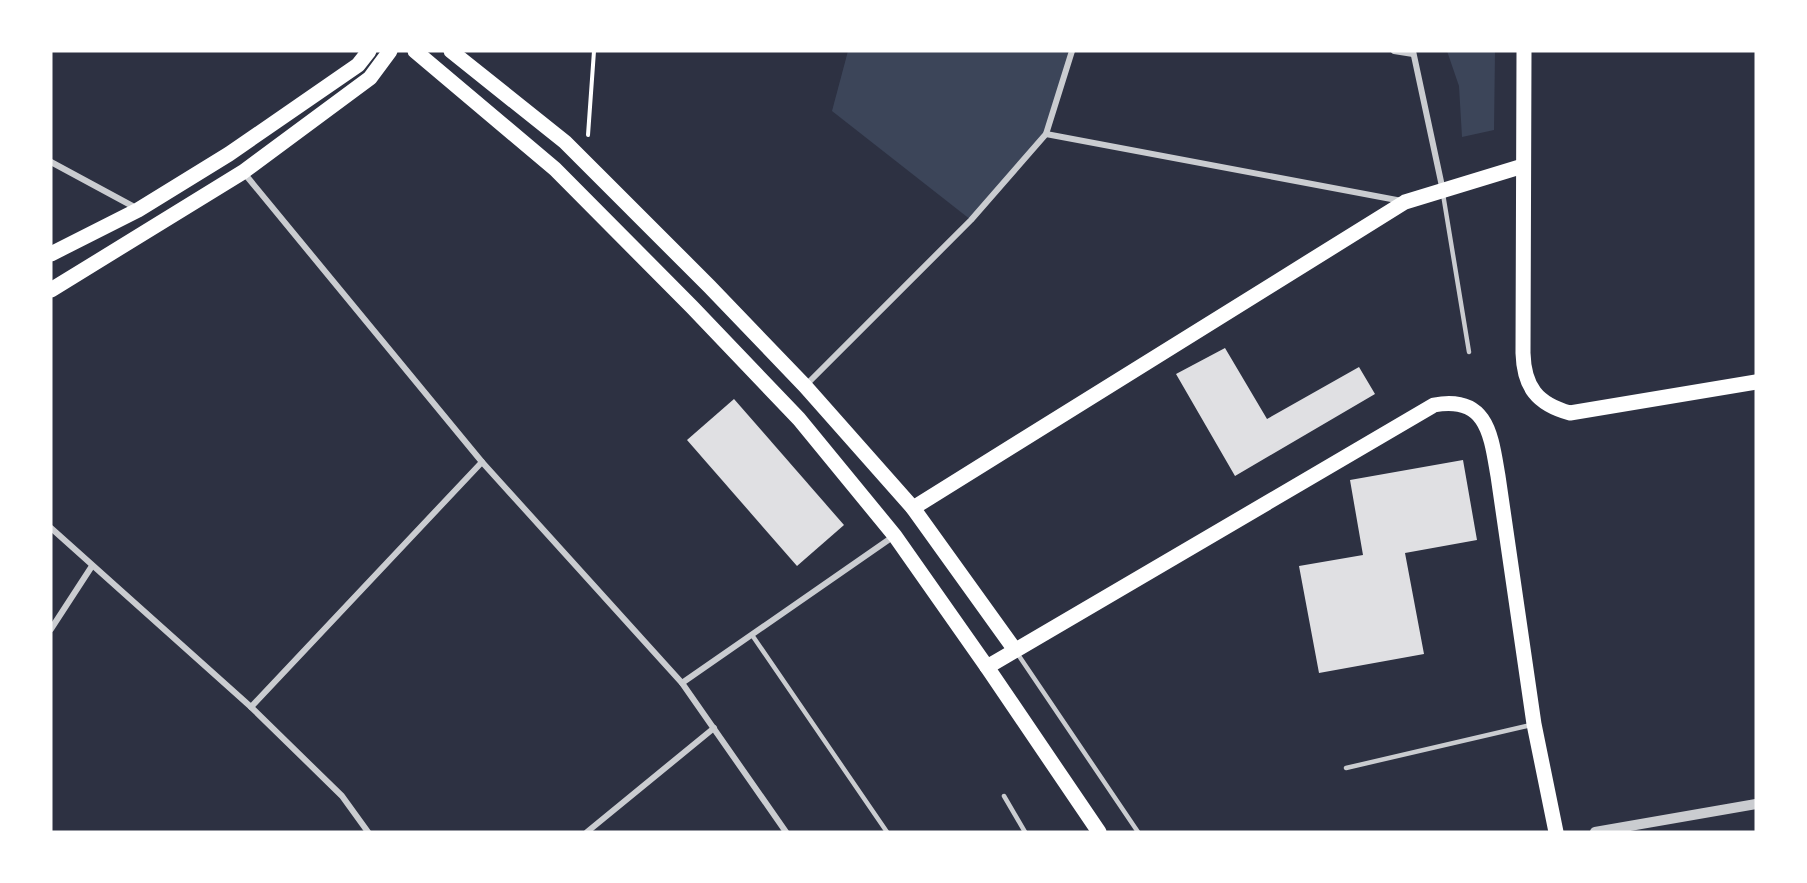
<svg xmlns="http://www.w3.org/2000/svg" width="1807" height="883" viewBox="0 0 1807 883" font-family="Overpass,sans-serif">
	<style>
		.green { fill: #3c4559 }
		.building { fill: #e0e0e3 }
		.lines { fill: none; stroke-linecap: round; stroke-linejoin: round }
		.path { stroke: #fff; stroke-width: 4 }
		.service { stroke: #caccd0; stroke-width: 4.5 }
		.minor { stroke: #caccd0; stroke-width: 6 }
		.tertiary { stroke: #caccd0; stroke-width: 10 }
		.primary { stroke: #fff; stroke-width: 15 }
	</style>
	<rect width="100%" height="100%" fill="#2d3142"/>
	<g class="green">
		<polygon points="848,51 1072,51 1046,134 971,220 832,111"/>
		<polygon points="1447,51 1495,51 1494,130 1462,137 1459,86"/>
	</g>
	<g class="building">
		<polygon points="1225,348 1267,419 1359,367 1375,394 1235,476 1176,374"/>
		<polygon points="734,399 844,525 797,566 687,440"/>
		<polygon points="1463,460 1477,540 1405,553 1424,654 1319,673 1299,566 1363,555 1350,480"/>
	</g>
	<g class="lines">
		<polyline class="path" points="588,135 594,51"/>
		<g class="service">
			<polyline points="1443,194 1469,352"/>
			<polyline points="752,635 887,832"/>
			<polyline points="1017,653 1138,832"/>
			<polyline points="1346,768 1531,725"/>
			<polyline points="1004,796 1025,832"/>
		</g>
		<g class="minor">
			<polyline points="1394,51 1413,54"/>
			<polyline points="1413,51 1443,191"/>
			<polyline points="1046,134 1402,201"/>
			<polyline points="51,162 138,209"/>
			<polyline points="244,173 482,462 682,683 786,832"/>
			<polyline points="806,385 971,220 1046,134 1072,51"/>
			<polyline points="51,528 251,707 342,796 368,832"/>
			<polyline points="51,629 92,566"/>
			<polyline points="682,683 894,536"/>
			<polyline points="251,707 482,462"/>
			<polyline points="587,832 714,728"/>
		</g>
		<polyline class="tertiary" points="1595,832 1756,804"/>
		<g class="primary">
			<polyline points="415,51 555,169 692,307 799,419 895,536 987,667 1099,832"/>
			<polyline points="451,51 565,142 709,286 805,386 913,508 1015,650"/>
			<path d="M1524,51l-1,302c1,34 14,51 47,60l186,-31"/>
			<polyline points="51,254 138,210 229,154 358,65 369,51"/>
			<polyline points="51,290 243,172 370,78 390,51"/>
			<polyline points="913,508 1405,202 1523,166"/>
			<path d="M987,667l447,-262c54,-10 57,31 64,71l36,248 22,108"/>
		</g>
	</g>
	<rect width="1807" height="883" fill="none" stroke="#ffffff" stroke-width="105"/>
</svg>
